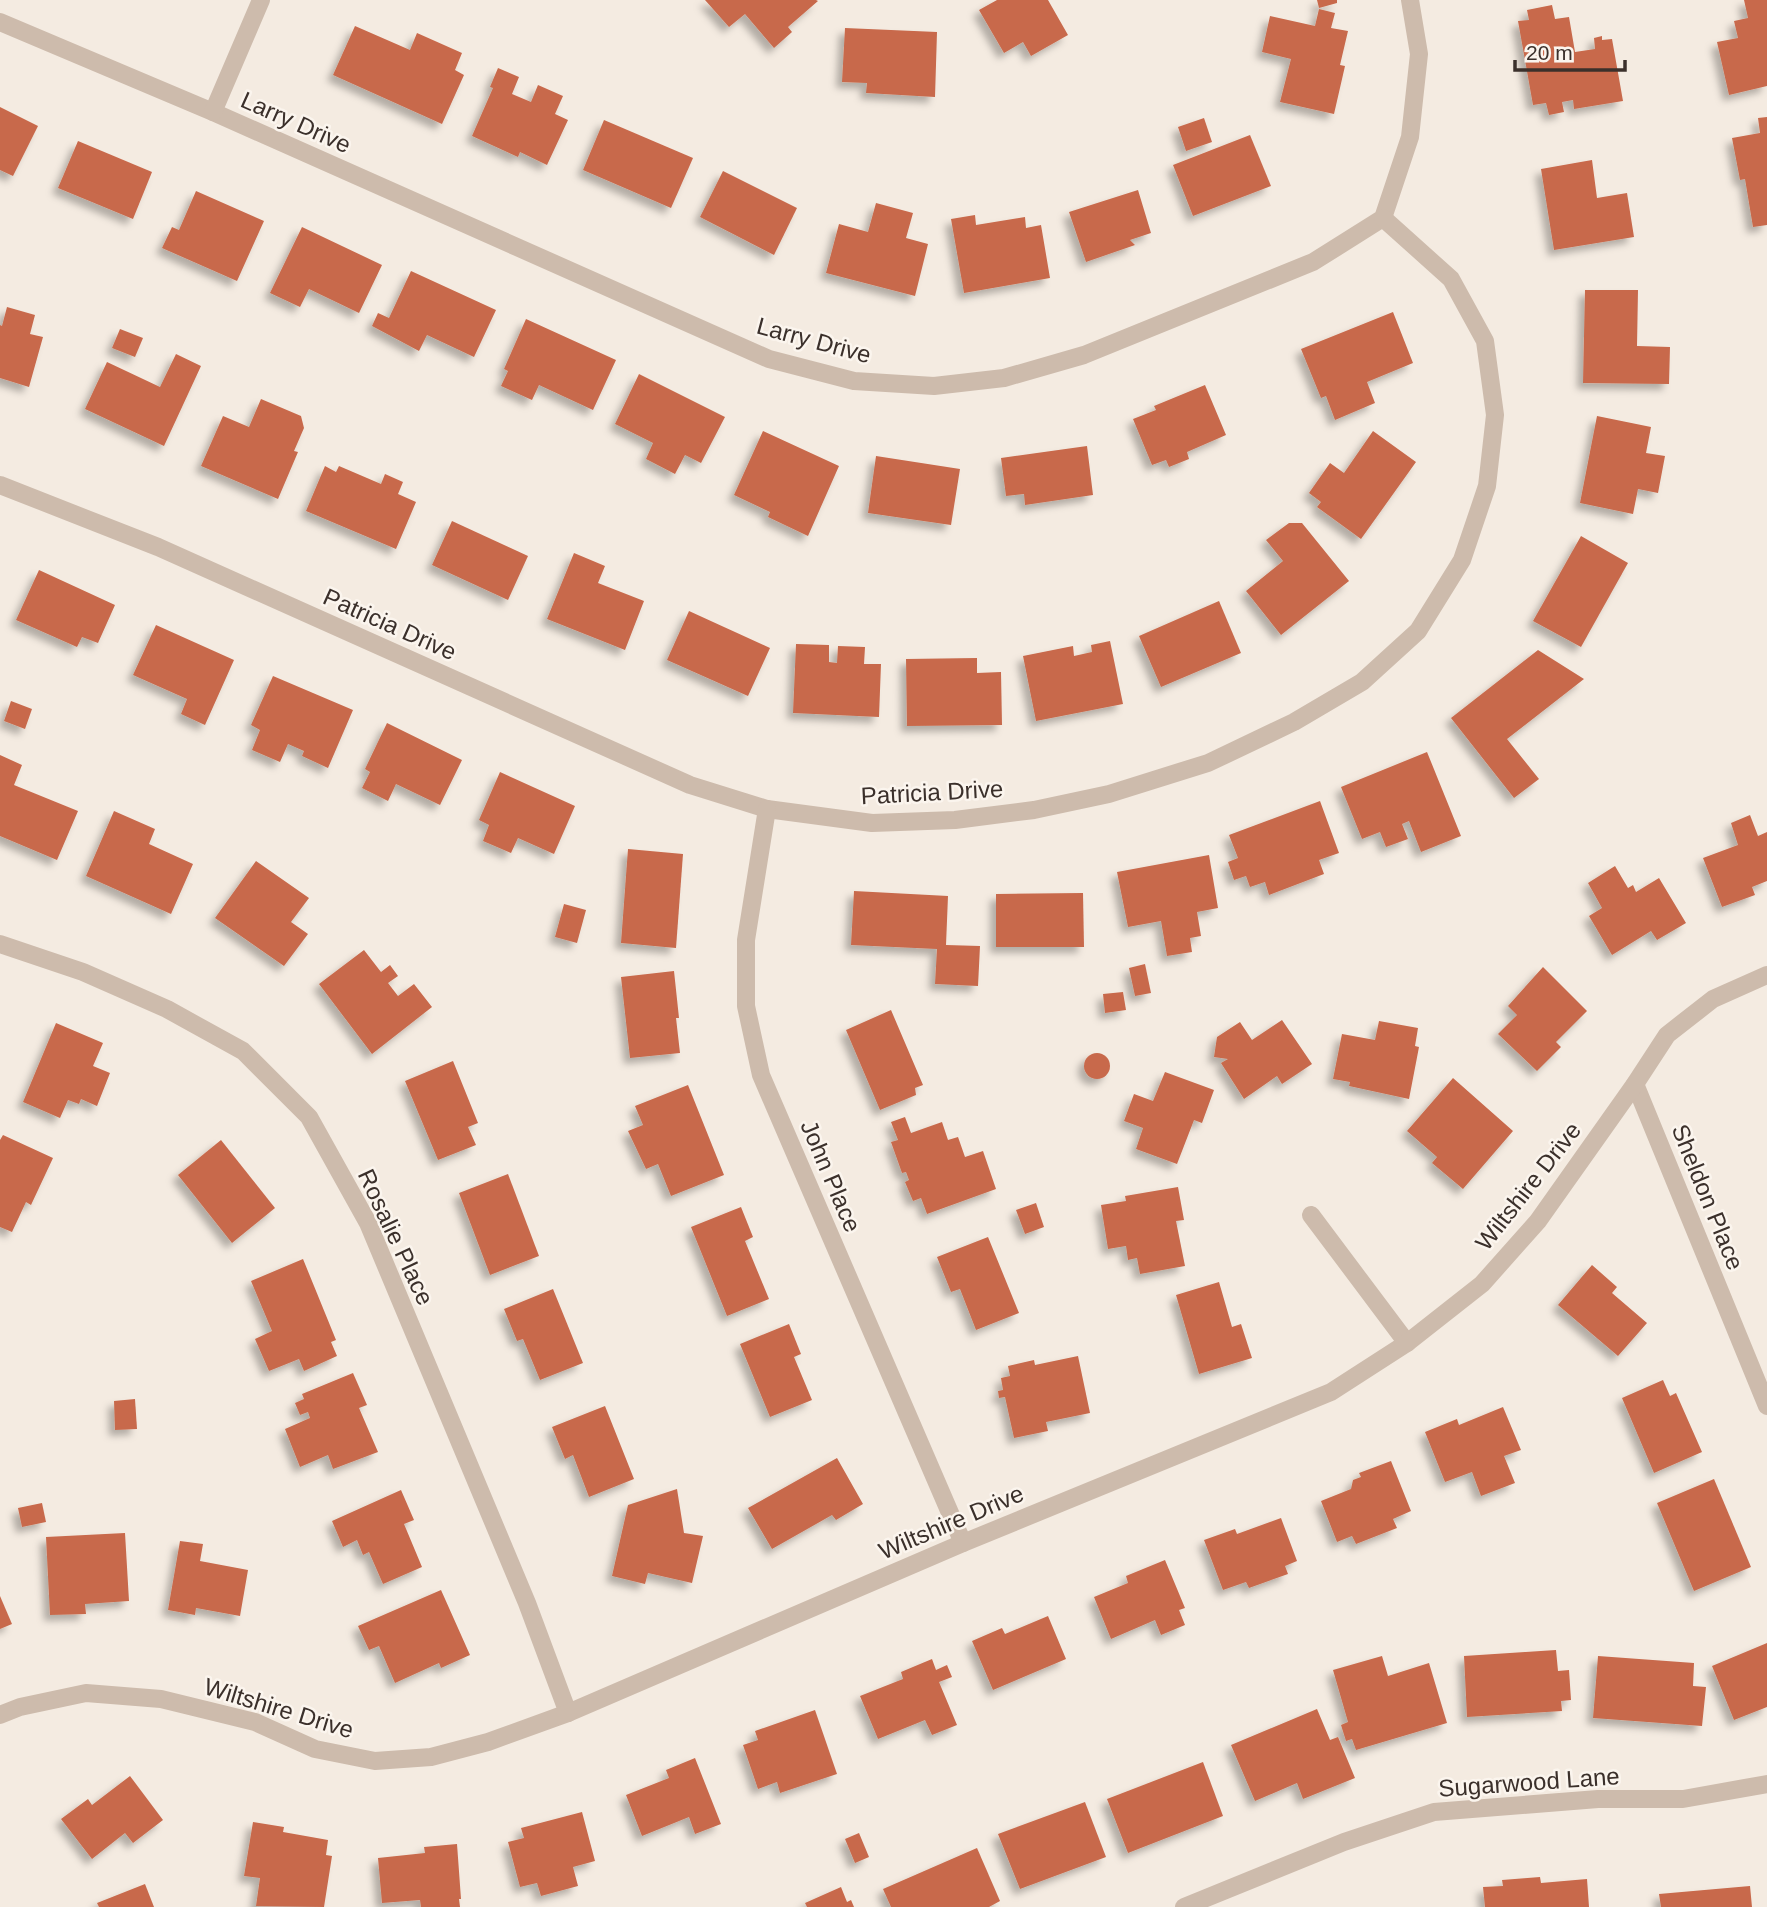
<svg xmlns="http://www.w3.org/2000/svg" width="1767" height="1907" viewBox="0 0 1767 1907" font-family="Arial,sans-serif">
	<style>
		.building { fill: #c8694b; filter: url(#shadow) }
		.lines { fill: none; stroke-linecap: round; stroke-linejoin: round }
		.minor { stroke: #cdbbac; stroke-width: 18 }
		.labels { text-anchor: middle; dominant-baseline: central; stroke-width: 5; stroke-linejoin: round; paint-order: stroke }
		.street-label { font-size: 24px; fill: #3b302b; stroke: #fbf5ee }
	</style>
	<defs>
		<filter id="shadow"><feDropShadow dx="-6" dy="6" stdDeviation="3.5" flood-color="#0004"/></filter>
	</defs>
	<rect width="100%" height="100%" fill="#f4ebe1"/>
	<g class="building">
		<polygon points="705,0 816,0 818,1 788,27 792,32 774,48 745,14 729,27"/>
		<polygon points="997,0 1048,0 1068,35 1031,56 1023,42 1004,53 979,10"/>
		<polygon points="1317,0 1337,0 1337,3 1319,8"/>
		<polygon points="1744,0 1767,0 1767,86 1729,95 1717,42 1738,38 1734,21 1748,18"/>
		<polygon points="1552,5 1555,19 1569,17 1575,52 1595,49 1594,38 1602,36 1602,40 1612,39 1623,101 1574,109 1573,100 1562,102 1564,112 1549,115 1546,103 1533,105 1518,21 1529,20 1527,10"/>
		<polygon points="1319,9 1335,13 1331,28 1348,31 1340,65 1345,66 1334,114 1280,102 1291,59 1262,52 1270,16 1315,26"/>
		<polygon points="355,26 410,50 417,33 462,53 455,70 464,75 442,124 333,75"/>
		<polygon points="845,28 937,32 935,97 866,93 867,83 842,82"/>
		<polygon points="498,68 519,77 512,94 531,102 538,85 563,96 555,114 568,120 547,165 520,152 518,157 472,136 493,88 490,87"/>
		<polygon points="0,107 38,126 13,176 0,170"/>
		<polygon points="1767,117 1767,225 1753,227 1745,179 1740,180 1732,138 1760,133 1758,118"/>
		<polygon points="1204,118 1212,142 1186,151 1178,127"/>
		<polygon points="604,120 693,158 671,208 583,170"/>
		<polygon points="1250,135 1271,186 1193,216 1173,165"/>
		<polygon points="78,141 152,172 133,219 58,188"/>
		<polygon points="1592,160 1597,198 1627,193 1634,237 1554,250 1541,169"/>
		<polygon points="723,171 797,208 774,255 700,217"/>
		<polygon points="1138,190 1151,233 1130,240 1135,245 1086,262 1069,212"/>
		<polygon points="196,191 264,221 237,281 162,248 172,227 179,230"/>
		<polygon points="876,203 913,213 906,238 928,244 915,296 826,273 839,224 868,232"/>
		<polygon points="975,215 976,225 1025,217 1026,228 1041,225 1050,278 964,293 951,219"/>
		<polygon points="302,227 382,265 359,313 309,289 300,307 270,293"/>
		<polygon points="411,271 496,310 474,357 427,335 419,351 372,326 378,313 389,318"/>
		<polygon points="1585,290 1638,290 1637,346 1670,347 1669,384 1583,383"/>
		<polygon points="7,307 35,315 30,334 43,337 29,387 0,378 0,325 2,326"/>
		<polygon points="1393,312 1413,363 1367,382 1375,403 1335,420 1326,396 1321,398 1301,349"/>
		<polygon points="526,319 616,360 593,410 539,385 532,400 501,386 508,371 504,369"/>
		<polygon points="120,329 143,338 135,357 112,348"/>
		<polygon points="176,354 201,366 164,446 85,409 107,362 160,387"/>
		<polygon points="639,374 725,417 701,463 685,455 675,474 646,459 653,443 615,424"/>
		<polygon points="1205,385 1226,435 1187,452 1189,459 1169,467 1166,460 1152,465 1133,419 1156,410 1154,406"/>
		<polygon points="261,399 301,416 304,428 294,451 298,452 278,499 201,466 223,416 249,427"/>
		<polygon points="1597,416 1651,427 1646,453 1665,456 1658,493 1638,489 1633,514 1580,503"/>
		<polygon points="763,431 839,466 808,536 768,517 770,512 734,495"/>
		<polygon points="1373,431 1416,462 1361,539 1317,507 1321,502 1309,493 1330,463 1344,473"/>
		<polygon points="1087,446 1093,495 1025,505 1024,494 1006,496 1001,458"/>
		<polygon points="876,456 960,469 951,525 868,513"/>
		<polygon points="325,466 336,472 339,466 381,484 385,474 403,482 398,494 416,502 396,549 306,511"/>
		<polygon points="452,521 528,556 508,600 432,565"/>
		<polygon points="1289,523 1302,523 1349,581 1281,635 1246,591 1283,561 1266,540"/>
		<polygon points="1581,536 1628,563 1581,647 1533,621"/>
		<polygon points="574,553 605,566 598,583 644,601 625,650 547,619"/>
		<polygon points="39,570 115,605 98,643 82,637 77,647 16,620"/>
		<polygon points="1219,601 1241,653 1161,687 1139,636"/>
		<polygon points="689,611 770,648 748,696 667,660"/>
		<polygon points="156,625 234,660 205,725 181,714 187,699 133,675"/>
		<polygon points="1110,641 1123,704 1036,721 1023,656 1073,646 1074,656 1092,652 1091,645"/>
		<polygon points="796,644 829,645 829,662 837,663 838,646 865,647 864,664 881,664 879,717 793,713"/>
		<polygon points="1538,650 1584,679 1507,739 1539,779 1514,798 1451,718"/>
		<polygon points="977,658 977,673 1001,672 1002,725 907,726 906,659"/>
		<polygon points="273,676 353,710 328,768 302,756 304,751 288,744 280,762 252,750 260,730 251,725"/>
		<polygon points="11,701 32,709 25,729 4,721"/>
		<polygon points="387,723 462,760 440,805 396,784 388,801 362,788 370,772 365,769"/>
		<polygon points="1427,752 1461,836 1421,852 1409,821 1402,824 1408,839 1386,847 1380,832 1362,839 1341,787"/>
		<polygon points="0,755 22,765 14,785 78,811 57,860 0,836"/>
		<polygon points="500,772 575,806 554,854 518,838 511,853 483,841 489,825 479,820"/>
		<polygon points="1320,801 1339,853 1319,860 1324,874 1269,895 1265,882 1250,887 1246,876 1234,880 1228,862 1238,858 1229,835"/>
		<polygon points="114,811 155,829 149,844 193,864 171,914 86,876"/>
		<polygon points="1750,815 1758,836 1767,832 1767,881 1752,887 1755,895 1722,907 1703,858 1738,845 1731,823"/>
		<polygon points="628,849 683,854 676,948 621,943"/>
		<polygon points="1209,855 1218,908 1197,912 1201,936 1190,938 1192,952 1167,956 1161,921 1128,927 1117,872"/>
		<polygon points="256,861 309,898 291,922 308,934 284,966 215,918"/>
		<polygon points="1615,866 1628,888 1633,885 1636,892 1659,878 1686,923 1657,940 1651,931 1612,955 1589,916 1602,908 1588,883"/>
		<polygon points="854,891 948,896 946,945 980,946 978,986 935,984 937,949 851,945"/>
		<polygon points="1083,893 1084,947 996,947 996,894"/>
		<polygon points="564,904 586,910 577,943 555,937"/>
		<polygon points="364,950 381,972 390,965 398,976 388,983 398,996 414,984 432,1007 372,1054 319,984"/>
		<polygon points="1145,964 1151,993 1135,996 1129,968"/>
		<polygon points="1543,967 1587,1011 1556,1042 1561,1047 1537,1071 1498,1034 1517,1015 1508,1006"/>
		<polygon points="674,971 679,1018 676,1018 680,1053 630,1058 621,977"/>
		<polygon points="1123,992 1126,1010 1105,1013 1103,994"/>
		<polygon points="891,1010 923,1085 915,1088 916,1095 880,1110 846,1030"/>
		<polygon points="1282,1020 1312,1064 1282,1084 1277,1076 1244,1099 1221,1063 1228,1059 1214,1057 1217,1037 1240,1022 1252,1040"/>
		<polygon points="1379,1021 1418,1028 1415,1046 1419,1047 1409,1099 1349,1086 1350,1082 1333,1079 1342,1034 1375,1040"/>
		<polygon points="56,1023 103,1043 93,1066 110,1073 97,1106 81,1099 79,1104 68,1100 60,1118 23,1102"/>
		<circle cx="1097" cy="1066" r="13"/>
		<polygon points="453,1061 478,1123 468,1127 476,1145 438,1160 405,1081"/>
		<polygon points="1165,1072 1214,1090 1202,1123 1194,1120 1177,1164 1136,1149 1143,1128 1124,1121 1134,1094 1153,1101"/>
		<polygon points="1453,1078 1513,1131 1463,1189 1432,1163 1437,1157 1407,1131"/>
		<polygon points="688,1085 724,1175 671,1196 658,1164 646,1169 628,1131 643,1125 635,1106"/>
		<polygon points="905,1117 911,1133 942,1122 948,1140 958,1137 965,1157 983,1151 996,1189 927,1214 921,1198 913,1201 905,1182 909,1180 906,1172 902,1173 891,1142 898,1140 891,1122"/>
		<polygon points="3,1135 53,1158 31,1205 26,1202 12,1232 0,1227 0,1140"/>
		<polygon points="221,1140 275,1208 232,1243 178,1175"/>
		<polygon points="508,1174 539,1256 490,1275 459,1193"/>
		<polygon points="1178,1187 1184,1220 1176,1221 1185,1266 1140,1274 1137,1258 1128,1260 1126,1246 1108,1249 1101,1205 1126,1201 1125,1196"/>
		<polygon points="1036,1203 1044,1227 1025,1234 1016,1210"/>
		<polygon points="741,1207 753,1237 745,1241 769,1299 727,1316 691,1227"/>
		<polygon points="988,1237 1019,1313 976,1330 960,1289 951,1292 937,1257"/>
		<polygon points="303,1259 336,1340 331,1342 337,1356 304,1371 299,1359 269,1371 255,1339 272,1331 251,1281"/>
		<polygon points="1592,1265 1617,1287 1612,1293 1647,1323 1618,1356 1558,1305"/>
		<polygon points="1219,1282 1232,1327 1241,1324 1252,1358 1199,1374 1176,1295"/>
		<polygon points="553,1289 583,1363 540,1380 523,1339 517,1341 504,1309"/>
		<polygon points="789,1324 801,1354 794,1357 812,1400 770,1417 740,1344"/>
		<polygon points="1078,1356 1090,1413 1046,1422 1048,1431 1014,1438 1005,1397 999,1398 998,1391 1003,1390 1001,1378 1010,1376 1008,1366 1034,1360 1035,1365"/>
		<polygon points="353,1373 367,1405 359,1408 378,1452 333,1469 328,1455 300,1467 285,1429 310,1418 308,1412 300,1415 295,1403 304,1399 302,1394"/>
		<polygon points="1663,1380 1670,1396 1676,1393 1702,1452 1654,1473 1622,1398"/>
		<polygon points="135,1399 137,1429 115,1430 114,1401"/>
		<polygon points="605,1406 634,1479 589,1497 573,1455 565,1459 552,1427"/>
		<polygon points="1503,1407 1521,1450 1504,1456 1515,1483 1481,1496 1472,1472 1445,1482 1425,1432 1457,1419 1459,1425"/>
		<polygon points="837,1458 863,1504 836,1520 832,1515 772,1549 748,1508"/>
		<polygon points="1391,1461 1411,1511 1393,1519 1397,1528 1356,1544 1352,1536 1337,1542 1321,1501 1351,1489 1353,1480 1361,1477 1359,1473"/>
		<polygon points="1714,1479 1751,1567 1694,1591 1657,1503"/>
		<polygon points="677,1489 684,1533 703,1536 692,1583 648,1573 645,1584 612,1576 628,1505"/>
		<polygon points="401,1490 414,1520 404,1524 422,1567 383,1584 369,1552 363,1555 357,1540 343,1547 332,1521"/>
		<polygon points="42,1503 46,1522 22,1527 18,1508"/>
		<polygon points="1281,1518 1297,1561 1285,1566 1288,1574 1249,1588 1246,1582 1223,1590 1204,1540 1235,1529 1237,1534"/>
		<polygon points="125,1533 129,1601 85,1604 86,1614 50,1615 46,1537"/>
		<polygon points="180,1541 203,1544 200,1561 248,1570 240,1616 196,1608 195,1615 168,1610"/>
		<polygon points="1165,1560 1185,1608 1179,1610 1185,1625 1161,1635 1155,1620 1111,1639 1094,1597 1128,1583 1126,1576"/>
		<polygon points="441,1590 470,1655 441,1668 439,1663 395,1683 379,1646 369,1650 358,1626"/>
		<polygon points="0,1596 12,1624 0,1629"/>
		<polygon points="1048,1616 1066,1659 993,1690 972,1641 1002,1628 1005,1634"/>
		<polygon points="1767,1643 1767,1707 1734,1720 1712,1666"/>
		<polygon points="1556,1650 1558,1671 1569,1670 1571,1700 1561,1701 1562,1711 1467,1717 1464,1656"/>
		<polygon points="1382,1656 1388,1676 1429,1663 1447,1723 1356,1750 1352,1739 1346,1741 1341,1725 1348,1722 1333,1670"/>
		<polygon points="1598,1656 1694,1663 1693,1686 1706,1687 1702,1726 1593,1718"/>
		<polygon points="932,1659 936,1670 947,1665 952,1677 939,1682 957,1725 932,1735 925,1720 878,1739 860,1696 903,1679 901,1672"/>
		<polygon points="1317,1709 1330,1740 1338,1737 1355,1778 1303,1799 1297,1783 1255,1801 1231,1745"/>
		<polygon points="815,1710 837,1774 780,1793 777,1782 758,1789 743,1745 758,1740 755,1731"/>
		<polygon points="695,1758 721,1824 695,1834 689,1817 642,1836 626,1795 669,1778 666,1770"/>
		<polygon points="1203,1762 1223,1816 1128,1853 1107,1799"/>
		<polygon points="130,1776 163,1820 133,1843 125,1833 92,1859 61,1819 88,1799 92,1805"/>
		<polygon points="1085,1802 1106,1857 1020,1889 998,1834"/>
		<polygon points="582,1812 595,1861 573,1867 578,1886 541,1896 537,1883 520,1887 508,1842 524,1838 521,1828"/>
		<polygon points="253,1822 284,1827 283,1832 328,1840 326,1855 332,1856 324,1907 256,1906 260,1878 244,1876"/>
		<polygon points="859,1833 869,1857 855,1863 845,1839"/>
		<polygon points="457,1844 461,1899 459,1899 460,1907 421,1907 420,1900 382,1903 378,1858 425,1853 424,1847"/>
		<polygon points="977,1848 1000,1901 989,1907 891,1907 883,1889"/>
		<polygon points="1540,1877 1541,1883 1587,1879 1589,1907 1485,1907 1483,1887 1503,1886 1502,1880"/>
		<polygon points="145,1884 154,1907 99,1907 97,1903"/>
		<polygon points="1750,1886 1752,1907 1661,1907 1659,1894"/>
		<polygon points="841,1887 847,1902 851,1900 854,1907 807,1907 805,1903"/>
	</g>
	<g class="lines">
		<g class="minor">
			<polyline points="0,22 213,112 769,359 854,381 934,386 1004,378 1084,355 1313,262 1383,218 1410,137 1419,54 1410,0"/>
			<polyline points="213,112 261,0"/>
			<polyline points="0,485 158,547 690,785 767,809 872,823 955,820 1034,810 1109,794 1208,763 1294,722 1362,682 1418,631 1462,560 1487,486 1495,415 1485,341 1451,279 1383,218"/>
			<polyline points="767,809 746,940 746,1006 761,1075 963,1543"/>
			<polyline points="0,944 83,972 167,1009 243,1051 309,1117 368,1223 527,1603 568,1713"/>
			<polyline points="1635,1084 1767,1406"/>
			<polyline points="1311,1215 1407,1343"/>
			<polyline points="0,1715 20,1707 86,1693 161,1699 255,1722 315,1749 375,1761 431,1757 488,1742 568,1713 963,1543 1331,1392 1407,1343 1482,1284 1538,1221 1635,1084 1667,1035 1713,999 1767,975"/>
			<polyline points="1184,1907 1344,1842 1434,1812 1598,1799 1683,1799 1767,1784"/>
		</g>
	</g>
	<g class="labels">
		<g class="street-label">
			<text transform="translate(296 122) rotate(24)">Larry Drive</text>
			<text transform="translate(814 340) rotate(15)">Larry Drive</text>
			<text transform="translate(390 624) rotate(24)">Patricia Drive</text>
			<text transform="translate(932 792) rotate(-3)">Patricia Drive</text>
			<text transform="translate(831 1176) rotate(67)">John Place</text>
			<text transform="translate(1528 1186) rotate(-52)">Wiltshire Drive</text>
			<text transform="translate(1708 1197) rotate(68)">Sheldon Place</text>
			<text transform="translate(396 1237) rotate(65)">Rosalie Place</text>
			<text transform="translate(951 1522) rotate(-23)">Wiltshire Drive</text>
			<text transform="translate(279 1708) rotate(17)">Wiltshire Drive</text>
			<text transform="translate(1529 1782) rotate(-4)">Sugarwood Lane</text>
		</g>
	</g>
	<path d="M1515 60v10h110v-10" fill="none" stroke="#3b302b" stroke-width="3.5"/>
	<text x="1526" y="60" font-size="21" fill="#3b302b" stroke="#fbf5ee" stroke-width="5" paint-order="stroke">20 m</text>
</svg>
